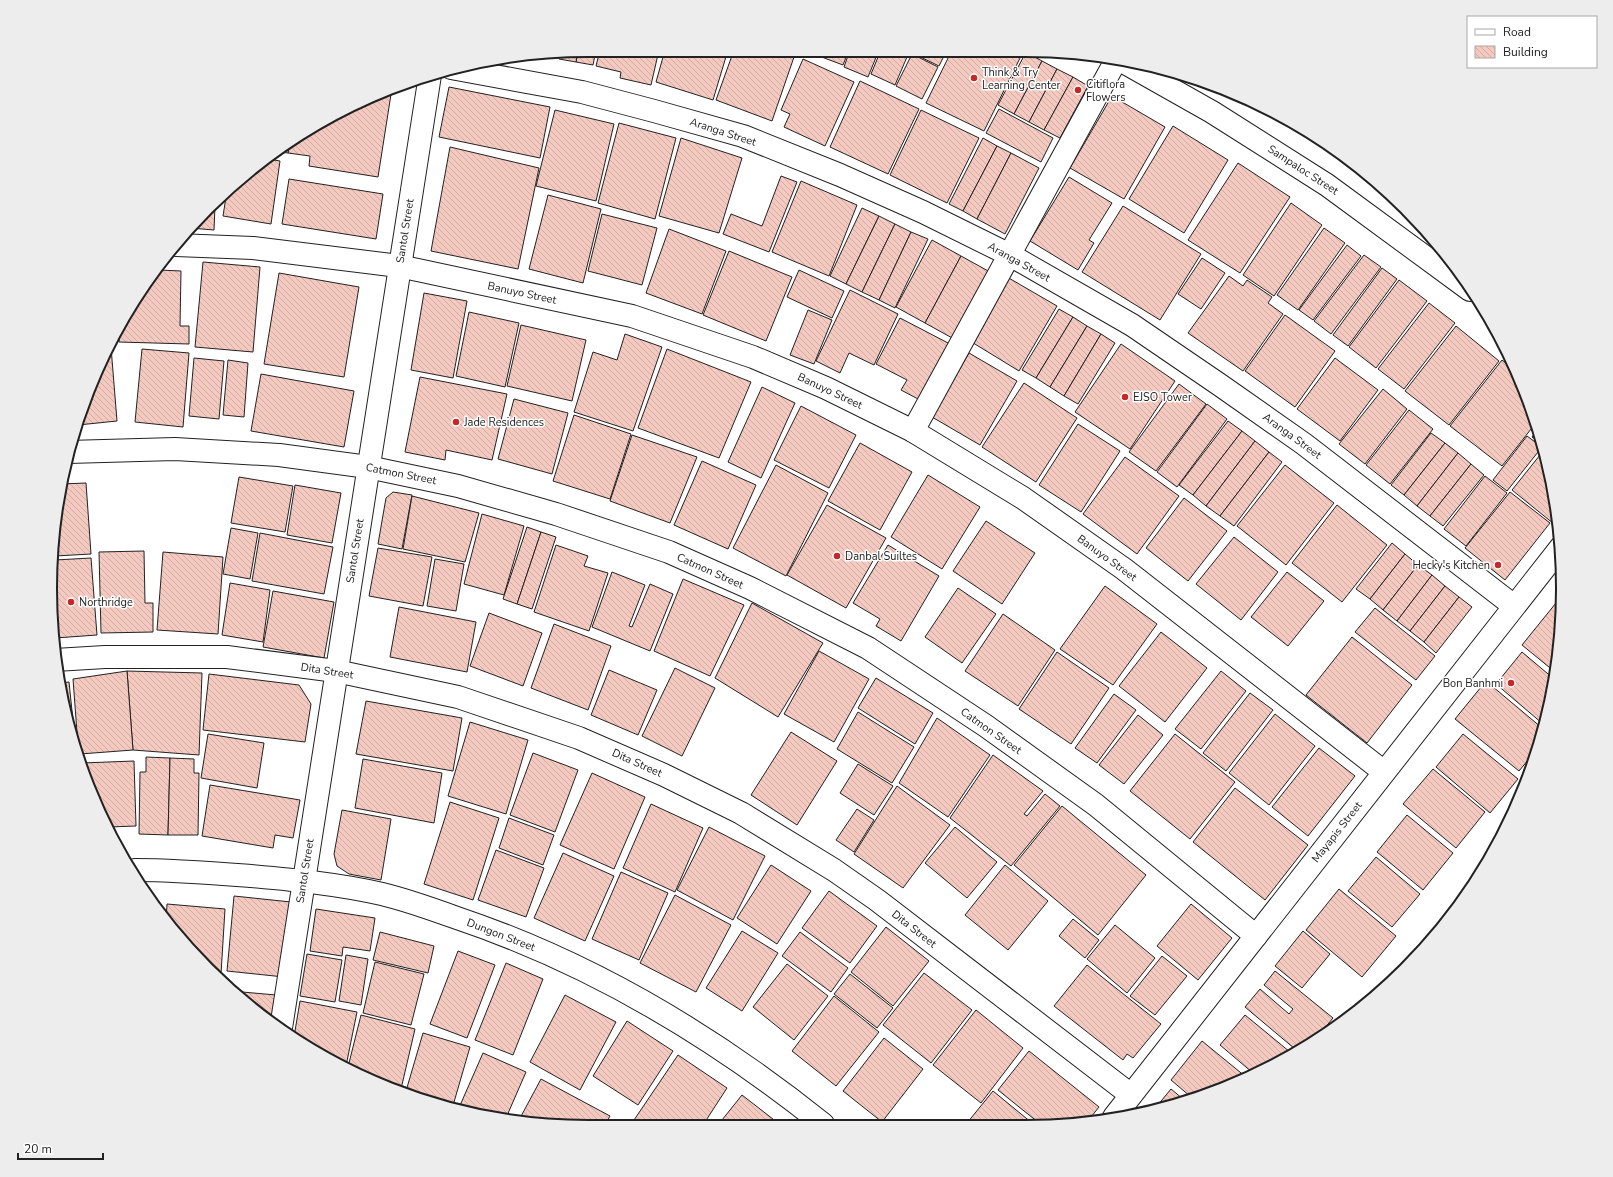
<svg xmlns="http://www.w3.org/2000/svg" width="1613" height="1177" viewBox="0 0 1613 1177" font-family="'Nunito Sans',sans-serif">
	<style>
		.building { fill: url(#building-back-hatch); stroke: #222 }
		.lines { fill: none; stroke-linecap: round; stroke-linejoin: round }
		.minor-casing { stroke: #222; stroke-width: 24 }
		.minor { stroke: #fff; stroke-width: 22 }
		.poi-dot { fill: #c62828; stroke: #fff; stroke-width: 1.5 }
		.labels { text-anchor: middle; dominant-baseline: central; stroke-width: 3; stroke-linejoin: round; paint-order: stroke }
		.poi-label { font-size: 11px; fill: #222; stroke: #fff; text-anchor: start }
		.street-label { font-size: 11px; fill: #222; stroke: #fff }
		.rim { fill: none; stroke: #222; stroke-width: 2 }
	</style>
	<defs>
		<pattern id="building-back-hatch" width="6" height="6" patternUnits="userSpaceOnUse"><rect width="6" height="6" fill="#f3c9c0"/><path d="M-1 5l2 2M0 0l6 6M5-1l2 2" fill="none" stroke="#d0aca5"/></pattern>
	</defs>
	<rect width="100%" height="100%" fill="#fff"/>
	<g class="building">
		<polygon points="588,50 596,50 593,65 576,62 578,51"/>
		<polygon points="600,50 659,50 651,85 620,78 621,72 596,66"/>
		<polygon points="665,50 728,50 713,100 656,82"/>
		<polygon points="734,50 776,50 794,57 772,121 716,100"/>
		<polygon points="803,50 849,50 843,65"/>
		<polygon points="850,50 879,50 868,77 844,67"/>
		<polygon points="881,50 910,50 895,85 871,74"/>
		<polygon points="911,50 947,50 939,66 910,52"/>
		<polygon points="952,50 1018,50 1023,52 984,131 926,103"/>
		<polygon points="578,51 576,62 559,59 560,54"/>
		<polygon points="1026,52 1042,61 1014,114 998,105"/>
		<polygon points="912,54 938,67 922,99 896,86"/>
		<polygon points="803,59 854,82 825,146 784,127 790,114 781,110"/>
		<polygon points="1042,61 1057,69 1029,122 1014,114"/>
		<polygon points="1057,69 1073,77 1044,130 1029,122"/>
		<polygon points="1073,77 1088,86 1060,138 1044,130"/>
		<polygon points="860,81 919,109 888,174 830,147"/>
		<polygon points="449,87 550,107 540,158 439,137"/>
		<polygon points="392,88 378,177 309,166 310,156 288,153 290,140 382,91"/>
		<polygon points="1112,96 1165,127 1124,199 1070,168"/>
		<polygon points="999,109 1053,138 1041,162 986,133"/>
		<polygon points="555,110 614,124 596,201 536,186"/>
		<polygon points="921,110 979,138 947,203 890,175"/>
		<polygon points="619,123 676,138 655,219 598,203"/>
		<polygon points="1173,126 1228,160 1184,233 1129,199"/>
		<polygon points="681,138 742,158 719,233 659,216"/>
		<polygon points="983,138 997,146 963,211 949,204"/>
		<polygon points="290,140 288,153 278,152 277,158 271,157"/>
		<polygon points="997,146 1011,153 977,219 963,211"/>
		<polygon points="450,147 539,168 518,269 431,251"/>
		<polygon points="1011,153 1039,168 1005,234 977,219"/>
		<polygon points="268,159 280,161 271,224 223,216 226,197"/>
		<polygon points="1238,163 1290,197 1240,273 1188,240"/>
		<polygon points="781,176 797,182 769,252 723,234 731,214 762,226"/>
		<polygon points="1069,177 1112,203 1089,240 1094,243 1078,270 1030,241"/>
		<polygon points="289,179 383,194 376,239 282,224"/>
		<polygon points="801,181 857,205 829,276 772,252"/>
		<polygon points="548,195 601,209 583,283 529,269"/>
		<polygon points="1291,203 1322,225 1274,296 1243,275"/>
		<polygon points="215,206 214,230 190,228"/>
		<polygon points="1123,206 1201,254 1160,320 1082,272"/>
		<polygon points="862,208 879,216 846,284 830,276"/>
		<polygon points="602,214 657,228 642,285 588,271"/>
		<polygon points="879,216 895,224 862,292 846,284"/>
		<polygon points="895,224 911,232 879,300 862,292"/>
		<polygon points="1324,228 1345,243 1298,310 1277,295"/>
		<polygon points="669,229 726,251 702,314 646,293"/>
		<polygon points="911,232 928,239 895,308 879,300"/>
		<polygon points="932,240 961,256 925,323 896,307"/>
		<polygon points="1347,245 1361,256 1313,320 1299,310"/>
		<polygon points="729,251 792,277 766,341 703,315"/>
		<polygon points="1364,255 1381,267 1331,334 1314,321"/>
		<polygon points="961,256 990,272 954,339 925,323"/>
		<polygon points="1202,258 1225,273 1201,309 1178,294"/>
		<polygon points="203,262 260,267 253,352 195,347"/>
		<polygon points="1382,268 1397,279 1348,346 1333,335"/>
		<polygon points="159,270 181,271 180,326 189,326 189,344 119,342 120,329"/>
		<polygon points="799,270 844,291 832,318 787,297"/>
		<polygon points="279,273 359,287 344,377 264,364"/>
		<polygon points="1229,276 1243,286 1247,280 1272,297 1268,303 1283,314 1243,371 1188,333"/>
		<polygon points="1007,277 1057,306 1019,371 970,341"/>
		<polygon points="1399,280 1427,301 1376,368 1349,347"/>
		<polygon points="850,290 898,314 874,365 849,353 840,373 816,361"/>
		<polygon points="424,293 467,301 453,378 411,370"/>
		<polygon points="1429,303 1455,323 1404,389 1378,369"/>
		<polygon points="1059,309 1073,317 1036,378 1022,370"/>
		<polygon points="808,310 832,320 814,364 790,355"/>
		<polygon points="469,312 519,323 505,387 456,376"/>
		<polygon points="1285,315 1335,351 1295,407 1245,371"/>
		<polygon points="1073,317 1087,326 1050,387 1036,378"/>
		<polygon points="900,318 950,344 920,400 901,390 907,380 876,364"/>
		<polygon points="521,325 586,340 572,401 507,386"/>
		<polygon points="1087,326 1101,334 1064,396 1050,387"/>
		<polygon points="1456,326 1499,361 1449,425 1405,391"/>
		<polygon points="625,334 662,347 633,431 574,412 593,352 617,360"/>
		<polygon points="1101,334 1115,343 1078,404 1064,396"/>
		<polygon points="1121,344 1175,381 1130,449 1075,412"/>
		<polygon points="108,347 111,347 117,421 78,425"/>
		<polygon points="142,349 189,353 183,427 135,422"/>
		<polygon points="667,349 751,382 719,458 638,428"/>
		<polygon points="969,353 1017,381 980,445 932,417"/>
		<polygon points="194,358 224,361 219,419 189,416"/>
		<polygon points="1335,358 1378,390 1340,441 1297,409"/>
		<polygon points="228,360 248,363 244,417 223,415"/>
		<polygon points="1502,360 1515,371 1535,424 1502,466 1450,426"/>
		<polygon points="261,374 354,391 344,447 251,431"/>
		<polygon points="420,377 507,394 492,460 446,450 445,460 405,452"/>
		<polygon points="1024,383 1077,418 1036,482 982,447"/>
		<polygon points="1179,384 1206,404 1156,471 1129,452"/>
		<polygon points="762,387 795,403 761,478 728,462"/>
		<polygon points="1383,389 1407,409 1365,464 1339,444"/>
		<polygon points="514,399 568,413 552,474 498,459"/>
		<polygon points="1207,404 1227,419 1177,487 1157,472"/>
		<polygon points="801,406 856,435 829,488 774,460"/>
		<polygon points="1409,410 1433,429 1390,484 1366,465"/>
		<polygon points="574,415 631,434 610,499 553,481"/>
		<polygon points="1228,421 1242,431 1193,495 1179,485"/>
		<polygon points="1078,424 1120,451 1081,512 1039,485"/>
		<polygon points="1537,430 1544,446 1532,437"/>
		<polygon points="1242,431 1255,441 1206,506 1193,495"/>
		<polygon points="1431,433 1445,443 1404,495 1391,485"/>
		<polygon points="632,435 697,457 670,523 610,501"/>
		<polygon points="1527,436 1542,447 1507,491 1493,480"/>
		<polygon points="1255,441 1269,452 1220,516 1206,506"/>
		<polygon points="860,443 912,472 880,530 828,501"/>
		<polygon points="1445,443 1458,453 1417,506 1404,495"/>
		<polygon points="1544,450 1556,520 1554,524 1512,490"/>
		<polygon points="1269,452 1282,462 1234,526 1220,516"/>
		<polygon points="1458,453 1471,464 1430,516 1417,506"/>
		<polygon points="1125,457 1179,496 1137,554 1083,514"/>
		<polygon points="702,461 756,485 728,549 674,525"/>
		<polygon points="1471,464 1484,475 1443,526 1430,516"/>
		<polygon points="776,465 828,493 786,576 733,548"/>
		<polygon points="1285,465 1334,503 1286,565 1237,526"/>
		<polygon points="928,475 980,507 942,569 891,537"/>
		<polygon points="1485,476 1507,493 1466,546 1444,529"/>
		<polygon points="239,477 293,486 285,532 231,523"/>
		<polygon points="86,483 91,554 55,556 55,518 61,484"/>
		<polygon points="295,485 341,493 332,543 287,535"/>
		<polygon points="393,492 412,495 402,549 378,544 386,498"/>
		<polygon points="1510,492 1550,523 1505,580 1465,548"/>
		<polygon points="412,496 479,513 465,562 403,549"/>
		<polygon points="1184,498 1227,531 1188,581 1146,548"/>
		<polygon points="827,505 886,538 846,608 787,575"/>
		<polygon points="1337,505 1387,545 1342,602 1292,563"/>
		<polygon points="482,514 524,526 504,595 464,584"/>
		<polygon points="986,521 1035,553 1002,604 953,571"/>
		<polygon points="527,527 541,532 517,604 503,599"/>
		<polygon points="231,528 258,533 250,579 223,574"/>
		<polygon points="541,532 556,537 532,609 517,604"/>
		<polygon points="260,533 333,547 324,594 252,581"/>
		<polygon points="1234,537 1278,572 1241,620 1196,584"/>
		<polygon points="1392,543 1405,554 1370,599 1356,589"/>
		<polygon points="556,545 588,556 584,566 608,573 589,631 534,612"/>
		<polygon points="888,545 939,576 901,641 876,626 880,619 853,603"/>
		<polygon points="378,548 432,557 423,606 369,596"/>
		<polygon points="144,551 145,603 153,603 153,632 101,633 99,552"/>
		<polygon points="163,552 223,557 218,634 157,630"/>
		<polygon points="1405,554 1418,565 1383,610 1370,599"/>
		<polygon points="91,558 97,635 55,638 55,560"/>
		<polygon points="435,559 464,564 456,611 427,606"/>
		<polygon points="1418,565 1432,575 1397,621 1383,610"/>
		<polygon points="612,572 645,585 629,626 632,627 650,584 673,594 650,651 592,627"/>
		<polygon points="1287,572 1324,601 1288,646 1251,617"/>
		<polygon points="1432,575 1445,586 1410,631 1397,621"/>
		<polygon points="683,579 744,605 710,676 654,651"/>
		<polygon points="230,583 270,590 263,642 222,635"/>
		<polygon points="1105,586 1157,624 1113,685 1060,649"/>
		<polygon points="1445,586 1459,597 1424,642 1410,631"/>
		<polygon points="958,588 996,614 962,663 925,637"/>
		<polygon points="273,591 334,602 324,658 263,647"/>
		<polygon points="1459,597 1472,607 1436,653 1424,642"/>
		<polygon points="752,603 823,643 778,717 715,678"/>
		<polygon points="1556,603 1560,606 1558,659 1555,672 1522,645"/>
		<polygon points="399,607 476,622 467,672 390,657"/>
		<polygon points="1375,608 1435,656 1416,680 1355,632"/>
		<polygon points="489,613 542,633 523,686 470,666"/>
		<polygon points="1003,614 1055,650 1018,706 965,671"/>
		<polygon points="554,624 611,646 588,710 531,688"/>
		<polygon points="1161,632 1207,668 1165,722 1119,686"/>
		<polygon points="1352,637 1412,685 1367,743 1306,695"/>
		<polygon points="819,651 869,679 834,742 784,714"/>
		<polygon points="1057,652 1109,688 1071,744 1019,709"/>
		<polygon points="1522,652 1554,679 1543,724 1496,684"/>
		<polygon points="675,668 715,688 682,756 642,736"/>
		<polygon points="609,670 657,690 638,735 591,715"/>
		<polygon points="127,671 202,673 199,755 133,750"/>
		<polygon points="127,671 133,750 80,754 78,746 73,679"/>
		<polygon points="1221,671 1246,691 1201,749 1175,729"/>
		<polygon points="209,674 299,685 311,704 305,742 203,730"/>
		<polygon points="876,678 933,713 915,744 858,708"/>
		<polygon points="1486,681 1542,728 1538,748 1519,771 1455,719"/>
		<polygon points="69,682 74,730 61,683"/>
		<polygon points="1250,693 1273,710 1226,771 1203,753"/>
		<polygon points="1114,694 1136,710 1097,763 1075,748"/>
		<polygon points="366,701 462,718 453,771 356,754"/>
		<polygon points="858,712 914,747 892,783 837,749"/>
		<polygon points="1275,714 1315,746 1269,805 1229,773"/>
		<polygon points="1138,715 1163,735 1124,784 1099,765"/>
		<polygon points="937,718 990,755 948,817 899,783"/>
		<polygon points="470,722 528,740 506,814 448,796"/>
		<polygon points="791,732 837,761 797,825 751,795"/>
		<polygon points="208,734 264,743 257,788 201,778"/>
		<polygon points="1175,734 1235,782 1190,839 1130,791"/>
		<polygon points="1463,734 1518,779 1490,813 1436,767"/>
		<polygon points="1319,748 1355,776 1308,836 1272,807"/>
		<polygon points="533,753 578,770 555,832 510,815"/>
		<polygon points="993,755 1043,791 1024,814 1027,816 1045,794 1060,806 1011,866 950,818"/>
		<polygon points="146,757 170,758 168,835 139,834 140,772 146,772"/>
		<polygon points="170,758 194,759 194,773 199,773 198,835 168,835"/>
		<polygon points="363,759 442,773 434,823 355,808"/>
		<polygon points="134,761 136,826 109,827 91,794 82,763"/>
		<polygon points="858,764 893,786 874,815 840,793"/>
		<polygon points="1433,769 1485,812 1456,848 1403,804"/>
		<polygon points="592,773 645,797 614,869 560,845"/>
		<polygon points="210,785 300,800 293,838 275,835 273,848 202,836"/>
		<polygon points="897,786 950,825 903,888 854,854"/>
		<polygon points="1235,788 1308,845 1265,900 1193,842"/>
		<polygon points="450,802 499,818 473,900 424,884"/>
		<polygon points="651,804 703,828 675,892 623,868"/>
		<polygon points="1062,806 1146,875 1098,935 1014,865"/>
		<polygon points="857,809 874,820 854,852 836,840"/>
		<polygon points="342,810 391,819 381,880 349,874 337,866 334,854"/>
		<polygon points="1407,815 1453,853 1423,890 1377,852"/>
		<polygon points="509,818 554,835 543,865 499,848"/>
		<polygon points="709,827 765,856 733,920 677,890"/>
		<polygon points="955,827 997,862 967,898 925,863"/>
		<polygon points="496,850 544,868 526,917 478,900"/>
		<polygon points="563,853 614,876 585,941 534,918"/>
		<polygon points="1376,857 1420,894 1392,927 1348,891"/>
		<polygon points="771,865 811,891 777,944 737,918"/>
		<polygon points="1005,865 1048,901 1008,950 965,915"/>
		<polygon points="621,872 668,893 639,960 592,939"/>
		<polygon points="1339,889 1396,936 1362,977 1306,930"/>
		<polygon points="829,891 877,926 850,963 802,928"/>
		<polygon points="675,895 731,925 696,992 640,963"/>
		<polygon points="234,896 291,902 284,977 227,971"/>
		<polygon points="167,904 225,909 221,974 215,974 166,921"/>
		<polygon points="1191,904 1232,938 1198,980 1157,946"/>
		<polygon points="316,909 375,918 370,951 343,947 342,956 310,951"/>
		<polygon points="1073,919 1099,940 1085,958 1059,936"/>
		<polygon points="1115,925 1155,958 1127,993 1087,959"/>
		<polygon points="886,927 929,961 893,1006 851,972"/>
		<polygon points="742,931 778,953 742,1011 706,988"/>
		<polygon points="1303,931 1330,954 1302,988 1275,966"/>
		<polygon points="380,932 434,946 428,973 373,960"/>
		<polygon points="800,932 848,968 831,992 782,956"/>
		<polygon points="458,951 495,965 467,1038 430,1024"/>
		<polygon points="307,954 342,960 335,1002 300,996"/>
		<polygon points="346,955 368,959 361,1005 339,1001"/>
		<polygon points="1162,956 1187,976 1155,1015 1130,996"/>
		<polygon points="375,962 424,974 411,1025 363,1013"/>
		<polygon points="506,963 543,979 513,1055 475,1040"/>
		<polygon points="787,964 828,996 794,1040 753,1007"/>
		<polygon points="1087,965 1161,1024 1133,1058 1127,1054 1123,1060 1054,1006"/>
		<polygon points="1275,971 1333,1018 1319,1035 1295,1049 1245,1007 1260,989 1289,1014 1293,1009 1264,985"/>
		<polygon points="924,973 972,1010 931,1063 883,1025"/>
		<polygon points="850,974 893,1008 877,1028 834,994"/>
		<polygon points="231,991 276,995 274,1022 234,994"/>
		<polygon points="565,995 616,1022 580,1090 530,1062"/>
		<polygon points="834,996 879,1032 836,1086 792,1051"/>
		<polygon points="300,1001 357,1012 346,1066 319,1055 294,1037"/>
		<polygon points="976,1010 1023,1048 981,1103 933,1065"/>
		<polygon points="361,1015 415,1029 401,1089 348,1067"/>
		<polygon points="1245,1015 1290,1052 1253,1073 1220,1045"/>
		<polygon points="627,1021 673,1051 638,1105 593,1076"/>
		<polygon points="423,1033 470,1047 452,1109 406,1091"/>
		<polygon points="884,1038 923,1069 882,1122 843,1091"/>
		<polygon points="1202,1041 1246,1077 1231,1086 1191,1097 1171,1080"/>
		<polygon points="1029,1051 1099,1107 1087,1122 1039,1123 998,1090"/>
		<polygon points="483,1053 526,1072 506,1118 458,1110"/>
		<polygon points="678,1055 727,1088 703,1125 641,1125 634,1120"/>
		<polygon points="541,1079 610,1116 605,1125 553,1126 519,1120"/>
		<polygon points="1171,1089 1183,1099 1157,1106"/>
		<polygon points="993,1091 1032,1123 967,1123"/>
		<polygon points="742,1095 778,1123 777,1124 718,1125"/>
	</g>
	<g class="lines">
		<g class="minor-casing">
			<g id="minor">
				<polyline points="1127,64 1212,112 1327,185 1470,290"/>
				<polyline points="451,68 582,92 654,111 743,136 840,175 923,212 1010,255 1132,325 1220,385 1304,444 1514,606"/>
				<polyline points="176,245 253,248 399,266 632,316 753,357 826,388 913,431 1023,498 1124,569 1384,772"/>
				<polyline points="913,431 1115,62"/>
				<polyline points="68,452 175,449 279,455 368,467 458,486 556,514 669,552 750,588 868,648 986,726 1096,805 1256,936"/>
				<polyline points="55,660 105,657 227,657 336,671 458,697 579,738 664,775 741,813 834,870 877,900 1131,1095"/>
				<path d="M135,870c39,0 77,3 116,6 44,4 87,8 131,18 25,6 50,15 75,24 134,45 256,118 366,206"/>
				<polyline points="281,1028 430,75"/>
				<polyline points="1114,1117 1561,547"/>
			</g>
		</g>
		<use href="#minor" class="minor"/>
	</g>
	<g class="poi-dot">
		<circle cx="974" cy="78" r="4"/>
		<circle cx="1078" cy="90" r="4"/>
		<circle cx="1125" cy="397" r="4"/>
		<circle cx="456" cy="422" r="4"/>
		<circle cx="837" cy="556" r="4"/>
		<circle cx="1498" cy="565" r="4"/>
		<circle cx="71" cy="602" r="4"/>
		<circle cx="1511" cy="683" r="4"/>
	</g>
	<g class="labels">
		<g class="poi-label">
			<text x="982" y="72">Think &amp; Try<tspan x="982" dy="13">Learning Center</tspan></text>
			<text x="1086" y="84">Citiflora<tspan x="1086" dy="13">Flowers</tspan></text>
			<text x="1133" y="397">EJSO Tower</text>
			<text x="464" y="422">Jade Residences</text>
			<text x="845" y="556">Danbal Suiltes</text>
			<text x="1490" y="565" text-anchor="end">Hecky's Kitchen</text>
			<text x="79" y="602">Northridge</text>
			<text x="1503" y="683" text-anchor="end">Bon Banhmi</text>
		</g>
		<g class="street-label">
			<text transform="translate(723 132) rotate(18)">Aranga Street</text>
			<text transform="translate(1303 170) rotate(33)">Sampaloc Street</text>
			<text transform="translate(405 231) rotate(-81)">Santol Street</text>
			<text transform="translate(1019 262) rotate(29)">Aranga Street</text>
			<text transform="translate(522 293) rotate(12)">Banuyo Street</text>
			<text transform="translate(830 391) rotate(25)">Banuyo Street</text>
			<text transform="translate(1292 436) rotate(36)">Aranga Street</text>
			<text transform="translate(401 474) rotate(11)">Catmon Street</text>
			<text transform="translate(355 551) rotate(-81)">Santol Street</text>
			<text transform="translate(1107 558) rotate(36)">Banuyo Street</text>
			<text transform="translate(710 571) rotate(24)">Catmon Street</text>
			<text transform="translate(327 671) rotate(9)">Dita Street</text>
			<text transform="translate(991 731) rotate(35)">Catmon Street</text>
			<text transform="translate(637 763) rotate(24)">Dita Street</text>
			<text transform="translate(1337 832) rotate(-52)">Mayapis Street</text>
			<text transform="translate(305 871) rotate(-81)">Santol Street</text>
			<text transform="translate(914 929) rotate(38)">Dita Street</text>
			<text transform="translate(501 935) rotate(21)">Dungon Street</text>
		</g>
	</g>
	<path d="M0 0H1613V1177H0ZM588 57H1025A531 531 0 0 1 1556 588V589A531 531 0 0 1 1025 1120H588A531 531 0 0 1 57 589V588A531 531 0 0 1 588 57Z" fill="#ededed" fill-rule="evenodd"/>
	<path class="rim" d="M588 57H1025A531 531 0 0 1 1556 588V589A531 531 0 0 1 1025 1120H588A531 531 0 0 1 57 589V588A531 531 0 0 1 588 57Z"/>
	<rect x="1467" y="16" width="130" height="52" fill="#ffffff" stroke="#a7a7a7"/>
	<rect x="1475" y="29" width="20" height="6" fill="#ffffff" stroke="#a7a7a7"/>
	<text x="1503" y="36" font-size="12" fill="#222222">Road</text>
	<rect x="1475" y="46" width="20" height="12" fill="url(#building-back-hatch)" stroke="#a7a7a7"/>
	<text x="1503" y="56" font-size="12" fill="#222222">Building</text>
	<path d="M18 1153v6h85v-6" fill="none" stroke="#222222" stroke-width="2"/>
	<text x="24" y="1153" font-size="12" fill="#222222" stroke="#ffffff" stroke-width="3" paint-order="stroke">20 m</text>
</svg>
